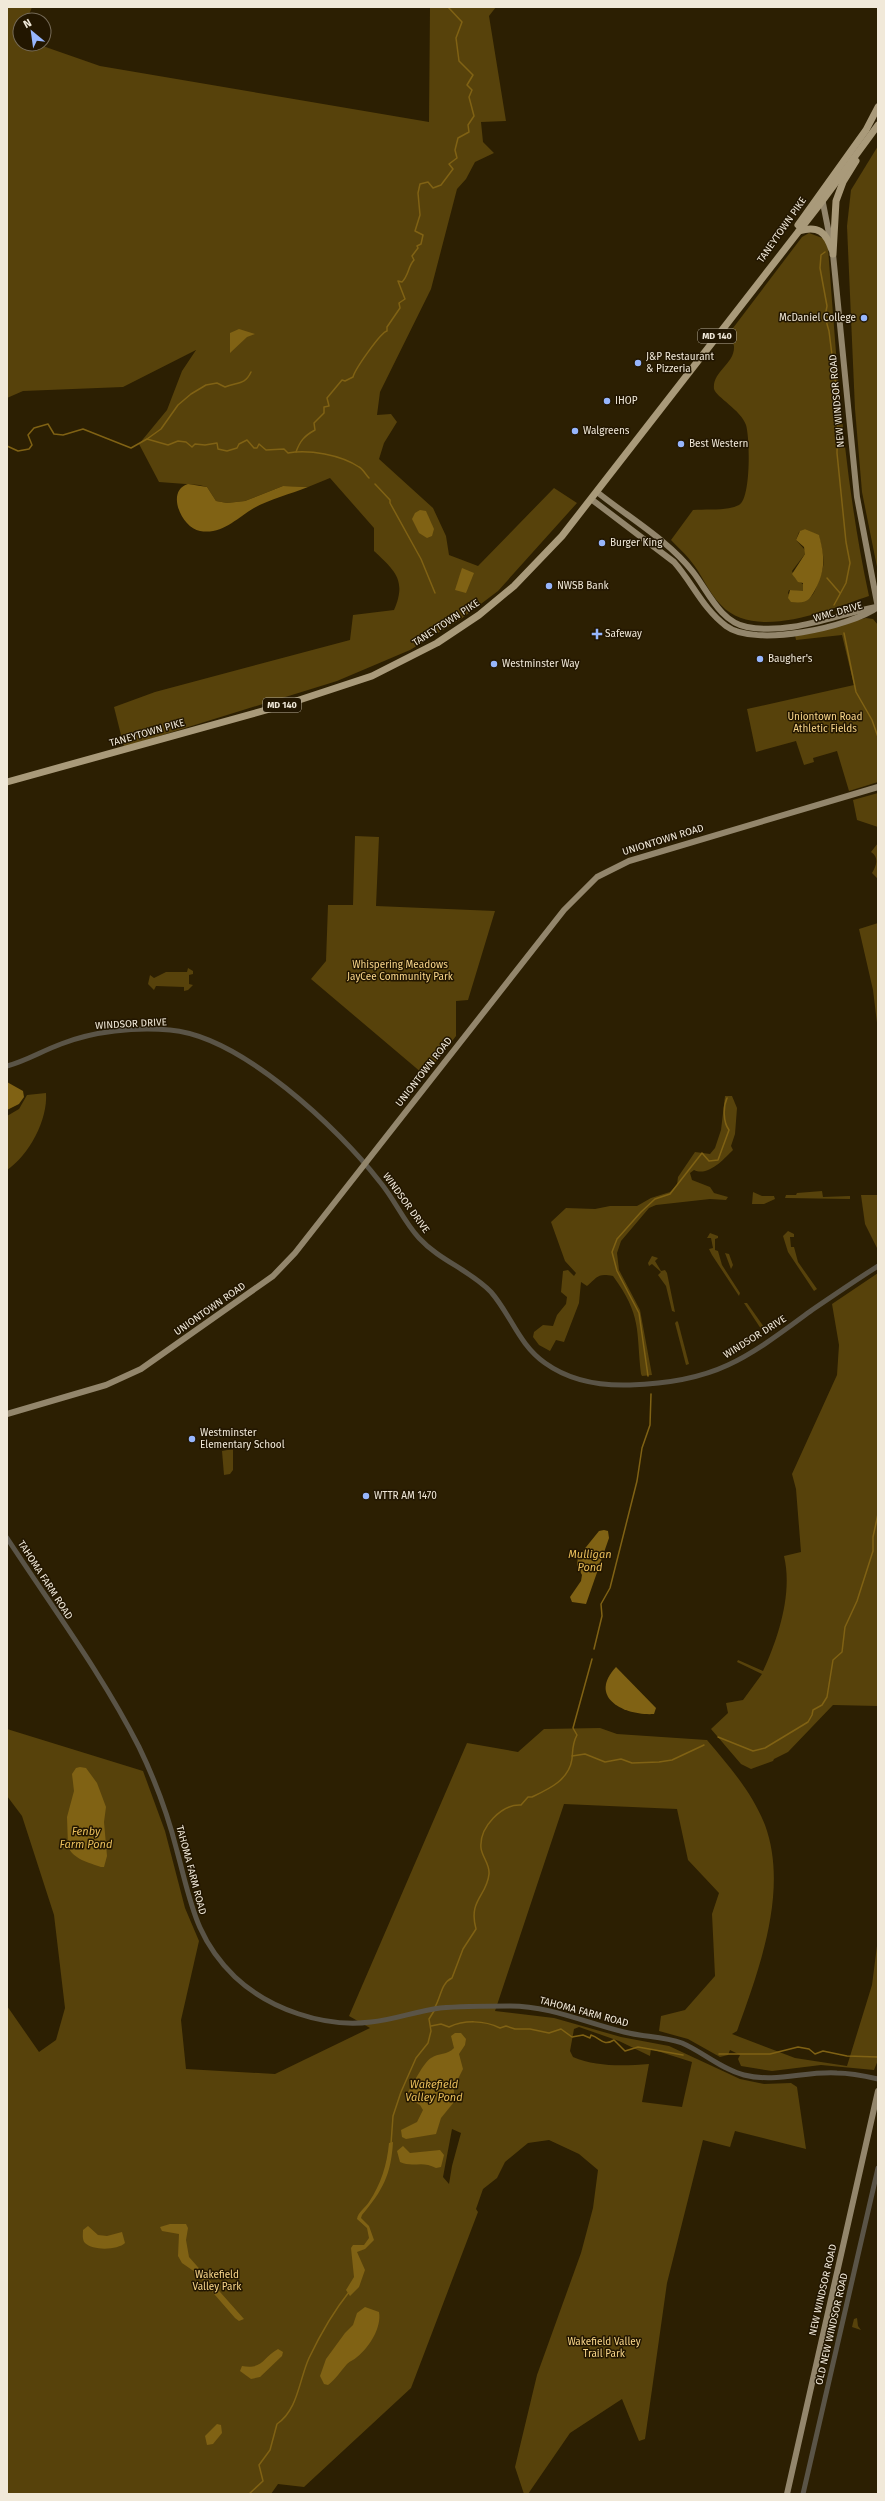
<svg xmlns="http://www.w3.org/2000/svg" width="885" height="2501" viewBox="0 0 885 2501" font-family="'Fira Sans',sans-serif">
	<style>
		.green { fill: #57420b; fill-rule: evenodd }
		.water { fill: #806214 }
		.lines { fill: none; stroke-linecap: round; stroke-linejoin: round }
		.stream { stroke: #806214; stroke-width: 1.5 }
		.minor { stroke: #5a5447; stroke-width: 5 }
		.major { stroke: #93866c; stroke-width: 6 }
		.highway { stroke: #a99a7a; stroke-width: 7 }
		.poi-dot { fill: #97b6fd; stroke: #221600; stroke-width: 1.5 }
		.labels { text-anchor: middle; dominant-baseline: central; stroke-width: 3; stroke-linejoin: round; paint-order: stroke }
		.shield { fill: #221600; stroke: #b3aa98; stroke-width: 1 }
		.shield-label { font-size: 9px; font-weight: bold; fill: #f1e9d9 }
		.street-label { font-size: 10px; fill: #f1e9d9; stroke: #221600 }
		.poi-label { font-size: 10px; fill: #f1e9d9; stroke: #221600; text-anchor: start }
		.park-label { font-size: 10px; fill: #f9d68a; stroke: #221600 }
		.water-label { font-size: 11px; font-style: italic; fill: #e9be5a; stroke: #221600 }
	</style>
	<rect width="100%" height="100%" fill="#2c1f02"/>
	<g class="green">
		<path d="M7,7h25l-5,13h-7v24h17l63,22 329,56 1,-115h66l-7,9 17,105 -25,1 2,20 11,11 -19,9 -9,17 -9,10 -26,100 -51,103 -3,23 14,-1 6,8 -13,21 -5,16 54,49 13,28 3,19 29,11 76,-78 23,15 -79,88 -37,28 -51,31 -73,31 -213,66 -10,-40 41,-15 195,-52 3,-25 41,-5c13,-30 1,-39 -20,-59v-23l-44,-50 -22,9 -25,-1 -38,15 -18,2 -11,-2 -9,-14 -8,-2 -40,-3 -20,-38 28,-34 15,-39 14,-21 -73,37 -100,4 -16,7z"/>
		<polygon points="878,146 878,572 862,492 855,409 847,226 851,190"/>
		<path d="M809,233l16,6 3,9c9,117 16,233 41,348 -39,13 -114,46 -148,9 -13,-13 -19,-31 -31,-45 -5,-7 -13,-13 -19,-20l22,-30c14,-1 34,1 46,-5 12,-6 11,-67 7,-80 -5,-15 -30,-28 -32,-36 -2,-18 21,-25 20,-43 -1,-4 -3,-10 -4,-14l72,-95zM805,529l14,7c6,28 7,26 -3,52 -4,11 -10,14 -22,14l-6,-9 1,-3 14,2 1,-7 -9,-7 -3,-7 13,-17v-4l-9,-10 3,-8z"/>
		<polygon points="866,618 873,619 878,625 878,782 849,791 837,751 813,758 814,762 804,765 796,741 756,752 747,709 854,685 842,635 796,640 795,635"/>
		<polygon points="878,793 878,827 857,820 853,800"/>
		<polygon points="355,836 379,837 376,906 495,911 468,1000 456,1001 456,1036 427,1073 422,1073 311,979 326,961 328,905 353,905"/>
		<path d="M878,843v36l-6,-6c5,-8 7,-16 -1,-21z"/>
		<polygon points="878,923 878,1031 873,990 859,929"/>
		<polygon points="188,968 193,971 193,974 189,975 189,984 193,985 188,990 184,991 184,987 156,986 154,990 148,984 150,975 154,978 166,972 187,972"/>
		<path d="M46,1093c2,27 -17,62 -39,77v-54l12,-7 8,-14z"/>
		<path d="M725,1096h7l5,12 -2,26 -4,12 2,4c-9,9 -25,27 -39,20l-4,3 2,7 18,7 4,6 14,4 -2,3 -16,-1 -54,6 -7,3 -28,33 -4,12 2,17 21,40 12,65 -10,1 -1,-2c-5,-45 1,-58 -28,-98 -16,-3 -15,1 -26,10l-6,-4 -2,21 -15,39 -8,-2 -6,11 -11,-6 -6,-8 1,-5 9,-7 10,1 4,-11 9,-11 1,-7 -6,-5 2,-21 5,-1 6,6 2,-3 -11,-12 -14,-39 15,-14 29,1 15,-3h27l14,-8 19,-6 7,-7 1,-8 17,-25 15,2 5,-6 6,-18z"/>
		<polygon points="822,1191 823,1197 850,1196 850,1199 785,1198 786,1195 796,1195 797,1193"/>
		<polygon points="753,1192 762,1196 774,1196 775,1199 764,1204 752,1204"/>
		<polygon points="861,1195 878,1195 878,1250 865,1224"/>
		<polygon points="788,1231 794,1234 794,1237 790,1237 791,1247 794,1247 798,1262 817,1289 814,1291 788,1252 783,1236"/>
		<polygon points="710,1233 718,1236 718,1238 715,1239 715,1250 718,1251 722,1265 740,1293 739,1296 712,1255 709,1249 713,1248 711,1238 707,1238"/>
		<polygon points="725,1253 729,1254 733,1265 731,1269"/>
		<polygon points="652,1256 658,1258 655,1261 661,1271 665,1270 667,1273 675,1312 672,1311 666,1286 658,1275 661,1272 652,1264 649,1266 648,1263"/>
		<path d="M878,1273v433l-45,-1 -45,47 -14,7 -1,2 -22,8 -10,-5 -30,-35 17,-16 -2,-10 17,-3 19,-26 -25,-12 1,-2 25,11c15,-32 30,-78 21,-115l17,-4 -5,-63 -4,-15 45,-99 2,-30 -7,-41z"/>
		<polygon points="744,1303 747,1303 764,1327 761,1329"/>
		<polygon points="677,1321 678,1322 689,1364 686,1365 675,1323"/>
		<polygon points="233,1449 233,1470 230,1474 224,1475 222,1451"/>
		<path d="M600,1728l17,6 90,6c22,26 45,52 58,85 24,65 -6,145 -28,206l-5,3 63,24 52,8 25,-81 6,-47v122l-4,10 -53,-5 -49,6 -31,-5 -3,-7 2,-4 -10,-5 -2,5 -8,2 -32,-18 -29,-8 2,-15 24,-6 30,-34 -3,-62 7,-21 -31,-33 -11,-51 -113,-5 -69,207 59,7 67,19 48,9 71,33 24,5 27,-1 6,4 9,62 -71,-18 -5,16 -27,-7 -36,143 -22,156 -6,2 -17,-42 -52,34 -42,61h-4l-9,-27 22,-92 44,-122 12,-45 5,-38 -19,-16 -30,-14 -21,3 -23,19 -8,16 -14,11 -7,20 2,3 -67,176 -107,99 -26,-3 -7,10h-264v-488l32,46 17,-12 9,-32 -11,-93 -32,-99 -15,-20v-67l136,42 22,60 20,77 14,33 -18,79 5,49 89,5 95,-46 -21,-12 118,-273 51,9 26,-23zM579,2027l40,14 31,15 1,-7 41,13 -10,45 -40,-5 7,-38c-25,2 -53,3 -76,-7l-3,-6 4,-22zM452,2129l9,4 -9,33 -3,18 -6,-7z"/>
		<polygon points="857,2318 858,2326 861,2330 852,2327 854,2319"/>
	</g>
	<g class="water">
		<polygon points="239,329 255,334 247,337 230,353 230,333"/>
		<path d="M188,484l19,3 9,14 11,2 18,-2 38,-15 25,1c-17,7 -38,12 -54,21 -17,10 -32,27 -54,23 -18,-3 -35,-40 -12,-47z"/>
		<polygon points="420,510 426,511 434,529 432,536 427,538 419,533 412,519 415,513"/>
		<path d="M805,529l14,6c5,19 7,33 -2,51 -7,13 -8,18 -26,16l-3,-4 2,-8 13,1v-8l-5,-1 -6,-8 13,-20 -1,-7 -8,-7 4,-9z"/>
		<polygon points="462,568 474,573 466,593 455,590"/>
		<polygon points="7,1082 23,1091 24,1097 19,1104 7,1110"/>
		<polygon points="604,1530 608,1531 609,1538 586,1604 572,1602 570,1597 581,1581 582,1575 577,1565 578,1557 599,1531"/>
		<path d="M616,1667l40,41 -2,6c-29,2 -67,-16 -38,-47z"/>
		<path d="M80,1767l6,1 11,15 9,24 -2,15 3,34 -3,11h-3c-11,-4 -29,-8 -33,-21l-1,-29 7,-26 -2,-17 4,-6z"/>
		<path d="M455,2033h6l5,6 -1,6 -6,9 4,15 -9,18v15l-13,16 -5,16 -30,5 -4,-2 -1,-7 16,-8 6,-12 -3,-5 -10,-5 -2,-8c6,-9 15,-29 23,-34 7,-5 17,-3 23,-10l-3,-12z"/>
		<path d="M393,2142c-2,33 -10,48 -31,73l-1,3 8,8 5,14 -9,9 -8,3 8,18 -6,17 -9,9 -4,-6 8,-13 -3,-29 2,-3h11l5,-7 -2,-10 -10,-9c1,-7 8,-11 12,-17 12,-18 18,-37 20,-59z"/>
		<path d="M403,2146l7,7 30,-3 4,5 -3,12 -5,1c-14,-8 -23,0 -36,-6l-3,-11z"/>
		<polygon points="170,2224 186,2224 188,2228 186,2240 189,2257 244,2319 239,2321 235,2318 195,2272 182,2263 178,2256 179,2234 162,2231 160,2227"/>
		<path d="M88,2226l10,9 9,1 15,-4 3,11c-7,7 -32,8 -40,0 -3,-3 -2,-9 -2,-13z"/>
		<path d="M365,2307l14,5c3,15 -10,36 -22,45 -3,3 -7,4 -10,7 -7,8 -11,15 -19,21l-4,-1 -4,-8 6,-17 19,-26 8,-8 4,-12z"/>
		<path d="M278,2349l5,3 -1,4 -22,21 -9,2 -11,-8 2,-5c21,4 21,-9 36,-17z"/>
		<polygon points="217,2424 221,2425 222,2433 213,2444 207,2445 205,2436"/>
	</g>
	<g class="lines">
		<g class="stream">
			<polyline points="825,252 821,255 820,268 827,306 825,317 829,331 838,403 837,453 846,542 850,563 846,583 834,605"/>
			<path d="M147,439l14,-10 17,-24 13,-11 15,-9 11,-2 8,4c13,-5 20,-2 26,-15"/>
			<path d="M7,446l11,5 11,-2 3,-4 -4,-10 6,-7 14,-4 6,10 9,1 20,-6 48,19 16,-9 21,6 10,-4 8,1 6,5 3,-3 10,1 12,-2 1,6 9,2 10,-3 2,-4 8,-4 7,8h3l2,-4 7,6 18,-1 4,4c21,-4 53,2 71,14 4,2 7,8 10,11"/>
			<path d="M296,452c4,-11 8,-16 19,-22l-1,-7 10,-10v-6l5,-1 -2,-8 15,-18 3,1 8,-4c2,-8 28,-45 34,-46v-4l13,-19 -1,-5 6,-4 -7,-18 4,1c7,-7 6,-16 12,-22l-2,-4 6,-8 -1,-2 4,-2 2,-9 -8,-4 5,-16 -2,-22 2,-9 8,-2 5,6 8,-3 12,-16 -4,-5 8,-6 -2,-8 3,-12 11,-6 -1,-7 6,-9 -5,-19 3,-7 -5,-5 6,-10 -14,-14 -3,-23 6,-16 -14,-15"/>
			<polyline points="375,484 390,500 390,503 421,559 435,593"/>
			<polyline points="827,578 840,593"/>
			<polyline points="844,633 856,692 872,720 878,737"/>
			<path d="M648,1376l-9,-63 -22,-42 -5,-19 5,-13 24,-27 14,-13 15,-5 32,-41 7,8 9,-1 11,-30c-6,-8 -6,-23 -2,-32"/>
			<polyline points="878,1472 878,1480"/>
			<polyline points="594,1649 602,1616 601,1604 610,1588 637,1481 642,1448 650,1425 651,1394"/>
			<polyline points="718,1737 753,1751 765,1748 808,1722 812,1715 813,1710 822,1705 827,1697 833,1660 842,1652 845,1627 857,1601 873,1551 873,1537 878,1514"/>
			<polyline points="572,1756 585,1754 605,1762 621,1759 632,1763 659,1762 672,1760 704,1745"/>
			<path d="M435,2007c6,-10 6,-24 17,-29l11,-29 13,-20c-8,-29 11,-33 13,-55 1,-10 -7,-17 -8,-26 -2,-21 21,-44 40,-43l7,-8h4c17,-8 37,-17 40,-38 1,-9 0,-15 5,-24l-4,-7 19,-69"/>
			<path d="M431,2026l10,-2 8,3c15,-7 35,-7 51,1l6,-2 9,3h15l19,4 12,-4 11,8 11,-2 7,3 1,-3c10,3 12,12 23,5l11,11 13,-4 45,8"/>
			<polyline points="719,2054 770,2054 798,2047 809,2049 815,2054 823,2051 847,2056 878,2057"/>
			<polyline points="391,2144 393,2116 401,2092 416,2058 428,2043 431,2031 429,2019 434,2011"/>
			<path d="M249,2494l14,-13 -4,-16 11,-15 7,-26c21,-14 22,-44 32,-66 11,-23 24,-46 40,-66"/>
		</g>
		<g class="minor">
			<path d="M7,1066c19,-5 35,-15 54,-22 33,-13 74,-17 109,-14 71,6 168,98 210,152 15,18 24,40 39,56 21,23 51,32 72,54 20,23 28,53 54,71 25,18 55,23 85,22 33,-1 68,-6 98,-20 30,-14 58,-36 84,-55 22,-15 44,-30 66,-44"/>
			<path d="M7,1538c45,69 95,136 132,209 16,33 29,68 38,104 14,51 18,87 58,126 34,32 89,51 136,45 23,-2 45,-11 69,-14 23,-2 47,-2 70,-2 40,0 76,17 114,26 19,5 39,4 58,11 21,9 39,26 62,32 32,8 61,-4 93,-2 14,0 28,3 41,6"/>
			<polyline points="803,2494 878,2168"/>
		</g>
		<g class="major">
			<polyline points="822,198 833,254 857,497 878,608"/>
			<path d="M597,492c31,25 71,48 96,80 15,19 27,50 54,55 44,8 87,-12 129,-20"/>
			<path d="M591,499l83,63c18,20 29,47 52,64 29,22 124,1 152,-19"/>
			<polyline points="7,1414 106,1385 141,1369 273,1276 295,1253 564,910 597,877 629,861 878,787"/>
			<polyline points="787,2494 878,2091"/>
		</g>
		<g class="highway">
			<polyline points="798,225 866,130 878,107"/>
			<path d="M799,231c19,-6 27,1 33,19"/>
			<polyline points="833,254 836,201 843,182 856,161"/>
			<polyline points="7,782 284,705 372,676 437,643 479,615 514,586 562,536 823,200 878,125"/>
		</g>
	</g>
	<g class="poi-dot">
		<circle cx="864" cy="318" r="4"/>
		<circle cx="638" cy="363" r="4"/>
		<circle cx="607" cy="401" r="4"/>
		<circle cx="575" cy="431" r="4"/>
		<circle cx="681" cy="444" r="4"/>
		<circle cx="602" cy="543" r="4"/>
		<circle cx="549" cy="586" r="4"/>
		<path d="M595 628h4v4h4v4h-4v4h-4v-4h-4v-4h4z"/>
		<circle cx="760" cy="659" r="4"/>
		<circle cx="494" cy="664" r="4"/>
		<circle cx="192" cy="1439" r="4"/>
		<circle cx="366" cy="1496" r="4"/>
	</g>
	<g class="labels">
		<g class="shield">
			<rect x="698" y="329" width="38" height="14" rx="3"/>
			<rect x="263" y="698" width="38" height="14" rx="3"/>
		</g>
		<g class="shield-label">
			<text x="717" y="336">MD 140</text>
			<text x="282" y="705">MD 140</text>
		</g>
		<g class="street-label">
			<text transform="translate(782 230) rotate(-55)">TANEYTOWN PIKE</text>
			<text transform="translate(837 401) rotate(-95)">NEW WINDSOR ROAD</text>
			<text transform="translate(838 612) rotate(-16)">WMC DRIVE</text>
			<text transform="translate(446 623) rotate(-33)">TANEYTOWN PIKE</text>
			<text transform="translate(147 733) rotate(-16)">TANEYTOWN PIKE</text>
			<text transform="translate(663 840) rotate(-17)">UNIONTOWN ROAD</text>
			<text transform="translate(131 1024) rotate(-3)">WINDSOR DRIVE</text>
			<text transform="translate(424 1072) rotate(-52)">UNIONTOWN ROAD</text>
			<text transform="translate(406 1203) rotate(54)">WINDSOR DRIVE</text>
			<text transform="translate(210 1309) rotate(-35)">UNIONTOWN ROAD</text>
			<text transform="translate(755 1337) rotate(-32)">WINDSOR DRIVE</text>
			<text transform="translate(45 1580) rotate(57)">TAHOMA FARM ROAD</text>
			<text transform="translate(191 1870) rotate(75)">TAHOMA FARM ROAD</text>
			<text transform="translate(584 2012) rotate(15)">TAHOMA FARM ROAD</text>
			<text transform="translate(823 2290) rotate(-77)">NEW WINDSOR ROAD</text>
			<text transform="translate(832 2329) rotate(-77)">OLD NEW WINDSOR ROAD</text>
		</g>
		<g class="poi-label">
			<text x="856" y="318" text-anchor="end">McDaniel College</text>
			<text x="646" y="357">J&amp;P Restaurant<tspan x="646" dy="12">&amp; Pizzeria</tspan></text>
			<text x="615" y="401">IHOP</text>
			<text x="583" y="431">Walgreens</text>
			<text x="689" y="444">Best Western</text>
			<text x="610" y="543">Burger King</text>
			<text x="557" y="586">NWSB Bank</text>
			<text x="605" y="634">Safeway</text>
			<text x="768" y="659">Baugher's</text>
			<text x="502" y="664">Westminster Way</text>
			<text x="200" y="1433">Westminster<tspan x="200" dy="12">Elementary School</tspan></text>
			<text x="374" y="1496">WTTR AM 1470</text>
		</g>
		<g class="park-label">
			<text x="825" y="717">Uniontown Road<tspan x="825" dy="12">Athletic Fields</tspan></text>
			<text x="400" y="965">Whispering Meadows<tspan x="400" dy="12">JayCee Community Park</tspan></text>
			<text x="217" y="2275">Wakefield<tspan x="217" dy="12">Valley Park</tspan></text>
			<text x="604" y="2342">Wakefield Valley<tspan x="604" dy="12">Trail Park</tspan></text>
		</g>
		<g class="water-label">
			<text x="590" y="1554">Mulligan<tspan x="590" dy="13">Pond</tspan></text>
			<text x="86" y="1831">Fenby<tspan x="86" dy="13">Farm Pond</tspan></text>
			<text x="434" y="2084">Wakefield<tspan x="434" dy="13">Valley Pond</tspan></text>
		</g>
	</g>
	<rect width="885" height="2501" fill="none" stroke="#f1e9d9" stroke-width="16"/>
	<g transform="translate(32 32) rotate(331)"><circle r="19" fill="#221600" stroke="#756a57"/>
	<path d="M0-3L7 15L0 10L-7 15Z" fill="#97b6fd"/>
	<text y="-6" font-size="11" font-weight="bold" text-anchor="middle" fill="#f1e9d9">N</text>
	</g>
</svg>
